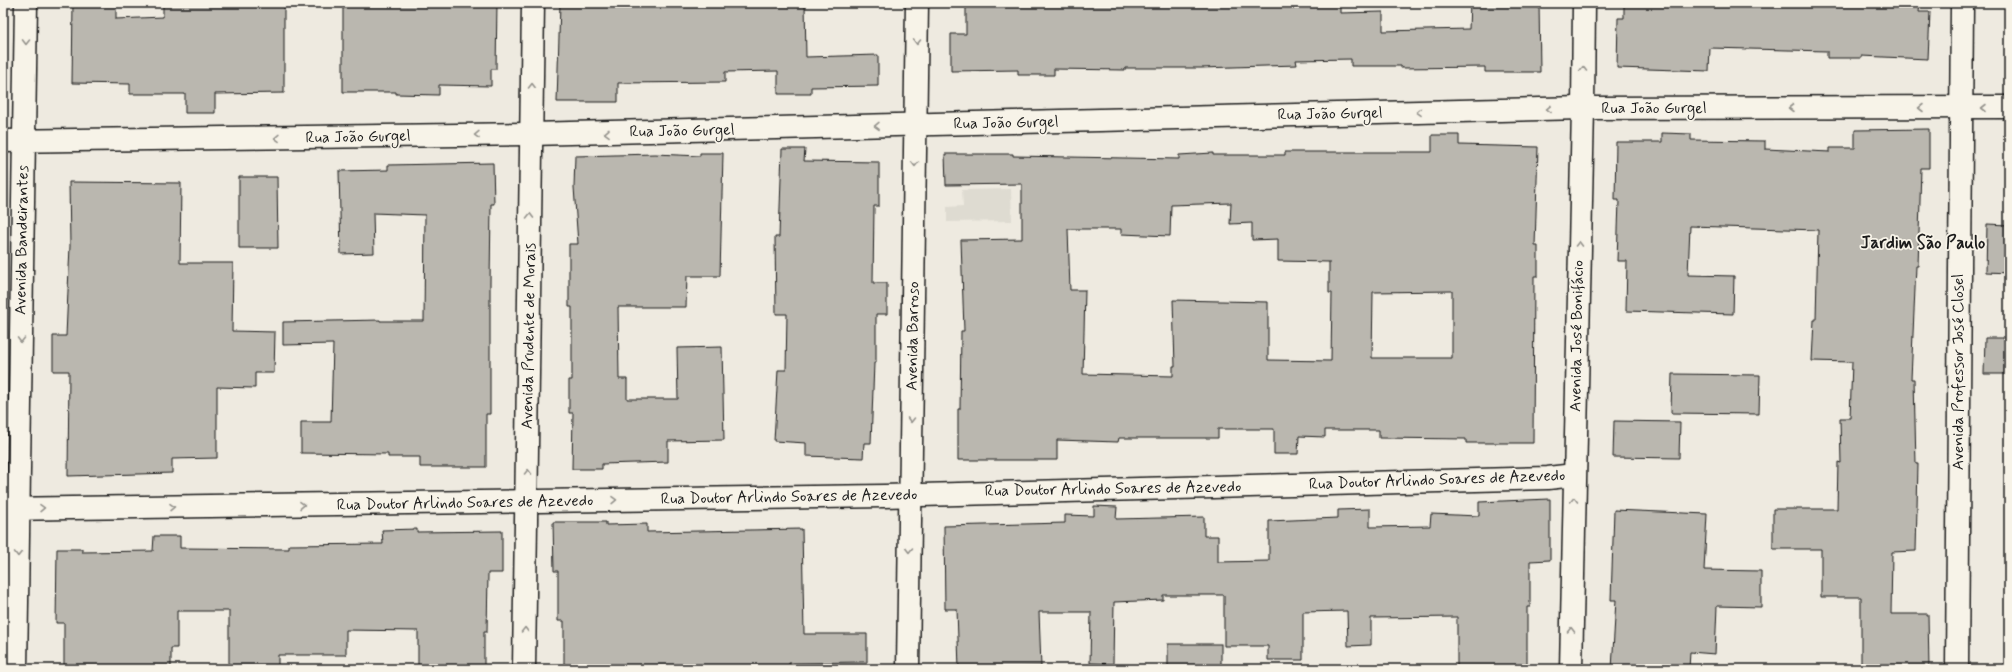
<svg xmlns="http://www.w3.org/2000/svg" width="2012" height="672" viewBox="0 0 2012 672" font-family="Mynerve,sans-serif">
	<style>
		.built { fill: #dedbd1 }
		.building { fill: #bab7af; stroke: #1c1c1c; fill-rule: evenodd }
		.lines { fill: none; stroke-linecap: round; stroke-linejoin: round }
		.minor-casing { stroke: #1c1c1c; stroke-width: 25 }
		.minor { stroke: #f7f3e8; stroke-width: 22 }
		.oneway { stroke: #94928c }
		.labels { text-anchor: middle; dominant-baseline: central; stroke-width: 3.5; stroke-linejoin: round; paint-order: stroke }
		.street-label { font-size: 16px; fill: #1c1c1c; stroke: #f7f3e8 }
		.neighbourhood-label { font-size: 17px; font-weight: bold; fill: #1c1c1c; stroke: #f7f3e8 }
	</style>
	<rect width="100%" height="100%" fill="#eeeae0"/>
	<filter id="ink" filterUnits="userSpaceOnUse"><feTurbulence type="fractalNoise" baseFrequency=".025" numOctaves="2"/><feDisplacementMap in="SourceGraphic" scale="8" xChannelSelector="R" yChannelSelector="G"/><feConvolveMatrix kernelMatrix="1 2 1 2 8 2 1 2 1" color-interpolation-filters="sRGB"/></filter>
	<g filter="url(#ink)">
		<polygon class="built" points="1011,189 1012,221 947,222 947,207 963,206 962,190"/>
		<g class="building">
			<polygon points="73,3 116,3 116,19 163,17 163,3 284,3 284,93 215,94 215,113 185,113 185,94 130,94 130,84 72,83"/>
			<polygon points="343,3 497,3 496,69 491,69 491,86 439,85 439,95 396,94 396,92 343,92"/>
			<polygon points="731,3 805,4 806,57 878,55 878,86 811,87 811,94 778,94 778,71 725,72 725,82 618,83 618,102 557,102 560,4 732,5"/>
			<polygon points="966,3 1003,4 1340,3 1340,13 1383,12 1383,31 1469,29 1470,3 1539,3 1540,72 1485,72 1485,67 1401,68 1401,66 1351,66 1351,59 1296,60 1297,65 1201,68 1125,68 1125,70 1054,69 1054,75 1018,75 1018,70 951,71 951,34 966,34"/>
			<polygon points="1624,3 1920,3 1919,12 1930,12 1928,59 1861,56 1861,58 1827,58 1827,51 1710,48 1709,71 1617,68 1618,18 1624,18"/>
			<polygon points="1929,129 1929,168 1921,168 1918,266 1916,266 1911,379 1914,379 1916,464 1918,464 1916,551 1892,552 1891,614 1928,614 1929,669 1861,669 1861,597 1821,597 1821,549 1773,549 1773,509 1837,509 1838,462 1841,463 1840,418 1850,418 1852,362 1812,361 1814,320 1816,320 1818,230 1690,226 1688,275 1734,276 1733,314 1626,311 1627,261 1617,261 1619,200 1615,200 1616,142 1662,142 1662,133 1691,134 1691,140 1765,141 1765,149 1830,152 1830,148 1855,148 1855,130"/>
			<path d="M1432,135h27v10l79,2 -3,99h3v30h-4l-1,167h-67v-4l-87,-1v-8h-54v7l-26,-1 -1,18h-24v-25h-56v9h-99l-1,4 -61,-2v20h-99v-51h2l1,-78h3l-3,-91 61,-1v-55l-76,1 -1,-31h68v2l166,3v-4l34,-2v2h72v-3h147zM1231,203l-1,21 22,-1v17l26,-1v22l51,1v31h3l-1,68 -63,-1v-58l-95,-2 2,66h-2v10l-90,-2 2,-84h-15l-2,-61h53v5l49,2 1,-31zM1452,291v67h-80l1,-66z"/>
			<polygon points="782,149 805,149 804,161 879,162 879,206 874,206 873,283 887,283 887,314 876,314 876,363 874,363 871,443 864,443 863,458 806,456 806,443 774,441 778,370 786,370 787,314 776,314 775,237 779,237"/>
			<polygon points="700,153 723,153 720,276 687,276 686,307 618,307 619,379 627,379 627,399 678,399 677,348 722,347 724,440 668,441 668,462 602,464 602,469 572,469 573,413 569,413 569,380 572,380 572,307 569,307 569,244 578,244 574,187 575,156 655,154 700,156"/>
			<polygon points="493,163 494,204 491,204 490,283 490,414 486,414 486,467 420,467 420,457 388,457 388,454 301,453 301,422 331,422 333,344 283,345 283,322 380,320 380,321 424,321 425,215 373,213 374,253 341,254 339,171 388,170 388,165"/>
			<polygon points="239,177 277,177 278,248 239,248"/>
			<polygon points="69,182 181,183 180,263 233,263 232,331 275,332 274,373 255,373 255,388 217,387 217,458 172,459 172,473 68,476 69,371 53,371 53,336 66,336 70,246"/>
			<polygon points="1987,224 2009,225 2009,273 1986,272"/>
			<polygon points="1985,338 2009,338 2009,374 1984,374"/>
			<polygon points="1672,374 1760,375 1759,414 1671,413"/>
			<polygon points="1614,421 1680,422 1679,458 1613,457"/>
			<polygon points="1550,499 1550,560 1530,561 1530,607 1527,607 1527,669 1457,669 1457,617 1371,618 1371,645 1348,646 1347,611 1303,612 1303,660 1268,660 1268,646 1224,646 1224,595 1163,595 1163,600 1114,602 1113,664 1090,663 1091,612 1039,612 1041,667 959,669 957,609 945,609 944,526 1065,523 1065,515 1094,516 1094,506 1117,507 1116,519 1204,517 1204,536 1218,536 1218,562 1269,561 1269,521 1338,518 1338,510 1370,509 1370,527 1430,526 1431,514 1479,516 1479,502"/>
			<polygon points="1614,510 1707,514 1704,570 1761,571 1761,607 1717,606 1715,654 1690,652 1689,669 1612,669 1616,600 1611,600"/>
			<polygon points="553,522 606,522 606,525 647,524 647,532 802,529 804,634 867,634 867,662 789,663 789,669 564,669 564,621 558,621 558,571 554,571"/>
			<polygon points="417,529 417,532 502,531 502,573 488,573 487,632 484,632 484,669 418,669 418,631 346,630 346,655 278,655 278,669 229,669 229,611 177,611 177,648 171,648 171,669 64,669 64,623 56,623 57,549 82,549 82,552 153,551 154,536 180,536 180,548 289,549 289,545 383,544 382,530"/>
			<rect x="1168" y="644" width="53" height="25"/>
		</g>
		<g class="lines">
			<g class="minor-casing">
				<g id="minor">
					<polyline points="3,141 531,134 1583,108 2009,107"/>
					<polyline points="3,509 884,496 1548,478 1574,475"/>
					<polyline points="16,669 26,3"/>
					<polyline points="524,669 533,3"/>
					<polyline points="908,669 917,3"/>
					<polyline points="1571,669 1583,108 1584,3"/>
					<polyline points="1957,669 1962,3"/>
				</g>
			</g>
			<use href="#minor" class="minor"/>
		</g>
		<defs><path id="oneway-chevron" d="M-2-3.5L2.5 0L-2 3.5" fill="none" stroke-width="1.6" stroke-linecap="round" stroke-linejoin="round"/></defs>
		<g class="oneway">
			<use href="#oneway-chevron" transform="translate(26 42) rotate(91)"/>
			<use href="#oneway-chevron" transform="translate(917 42) rotate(91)"/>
			<use href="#oneway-chevron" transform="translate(1583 69) rotate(-90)"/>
			<use href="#oneway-chevron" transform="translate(532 86) rotate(-89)"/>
			<use href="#oneway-chevron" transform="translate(1791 108) rotate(180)"/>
			<use href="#oneway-chevron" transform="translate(1921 108) rotate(180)"/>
			<use href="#oneway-chevron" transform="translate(1984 108) rotate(180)"/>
			<use href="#oneway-chevron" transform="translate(1549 109) rotate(179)"/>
			<use href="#oneway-chevron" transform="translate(1419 112) rotate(179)"/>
			<use href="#oneway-chevron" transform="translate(877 126) rotate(179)"/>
			<use href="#oneway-chevron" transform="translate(607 133) rotate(179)"/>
			<use href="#oneway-chevron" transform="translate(477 135) rotate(179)"/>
			<use href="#oneway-chevron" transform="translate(277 138) rotate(179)"/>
			<use href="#oneway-chevron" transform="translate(915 164) rotate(91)"/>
			<use href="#oneway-chevron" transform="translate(530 216) rotate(-89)"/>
			<use href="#oneway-chevron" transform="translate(1579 244) rotate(-89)"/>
			<use href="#oneway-chevron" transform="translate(21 340) rotate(91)"/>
			<use href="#oneway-chevron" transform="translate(911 420) rotate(91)"/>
			<use href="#oneway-chevron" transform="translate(528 472) rotate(-89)"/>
			<use href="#oneway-chevron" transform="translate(614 500) rotate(-1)"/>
			<use href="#oneway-chevron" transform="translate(1574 500) rotate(-89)"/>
			<use href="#oneway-chevron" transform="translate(302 505) rotate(-1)"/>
			<use href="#oneway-chevron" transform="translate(172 507) rotate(-1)"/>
			<use href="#oneway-chevron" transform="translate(42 508) rotate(-1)"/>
			<use href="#oneway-chevron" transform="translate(909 550) rotate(91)"/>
			<use href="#oneway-chevron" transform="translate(18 554) rotate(91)"/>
			<use href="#oneway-chevron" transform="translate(525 630) rotate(-89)"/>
			<use href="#oneway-chevron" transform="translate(1571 630) rotate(-89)"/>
		</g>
	</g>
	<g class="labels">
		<g class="street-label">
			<text x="1654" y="108">Rua João Gurgel</text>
			<text transform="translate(1330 114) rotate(-1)">Rua João Gurgel</text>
			<text transform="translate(1006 123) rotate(-1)">Rua João Gurgel</text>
			<text transform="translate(682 131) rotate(-1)">Rua João Gurgel</text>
			<text transform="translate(358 137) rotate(-1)">Rua João Gurgel</text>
			<text transform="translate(22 240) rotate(-89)">Avenida Bandeirantes</text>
			<text transform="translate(529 336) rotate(-89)">Avenida Prudente de Morais</text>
			<text transform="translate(913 336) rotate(-89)">Avenida Barroso</text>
			<text transform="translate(1577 336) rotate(-89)">Avenida José Bonifácio</text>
			<text transform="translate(1958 372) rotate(-90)">Avenida Professor José Closel</text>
			<text transform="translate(1437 480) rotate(-2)">Rua Doutor Arlindo Soares de Azevedo</text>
			<text transform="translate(1113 489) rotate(-1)">Rua Doutor Arlindo Soares de Azevedo</text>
			<text transform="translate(789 497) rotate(-1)">Rua Doutor Arlindo Soares de Azevedo</text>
			<text transform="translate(465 503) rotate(-1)">Rua Doutor Arlindo Soares de Azevedo</text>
		</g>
		<g class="neighbourhood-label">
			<text x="1923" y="243">Jardim São Paulo</text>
		</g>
	</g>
	<rect width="2012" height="672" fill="none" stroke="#f7f3e8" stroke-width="16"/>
	<rect x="8" y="8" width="1996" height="656" fill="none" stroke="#1c1c1c" stroke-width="1.5" filter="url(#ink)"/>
</svg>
